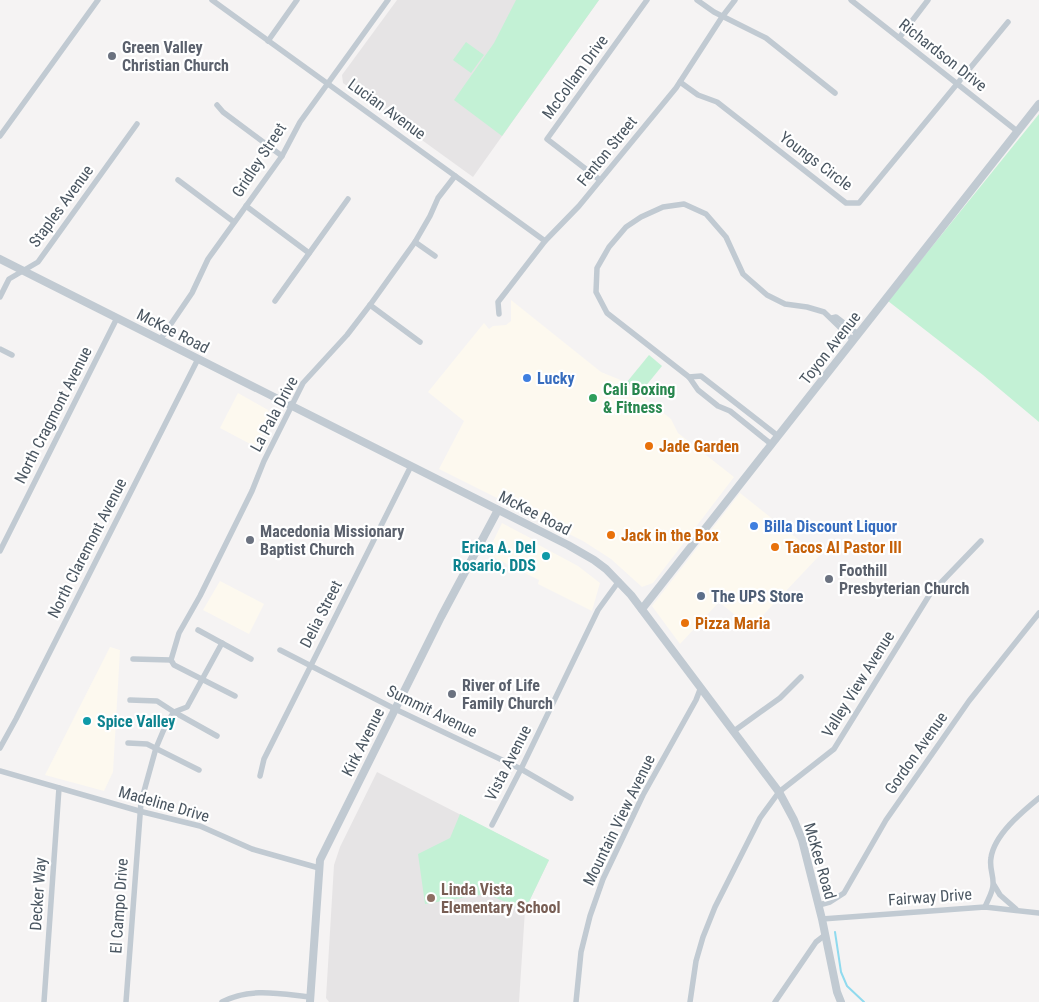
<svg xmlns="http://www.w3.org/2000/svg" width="1039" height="1002" viewBox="0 0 1039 1002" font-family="'Roboto Condensed',sans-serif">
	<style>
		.commercial { fill: #fdf9ef }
		.education { fill: #e6e4e5 }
		.green { fill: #c3f1d5 }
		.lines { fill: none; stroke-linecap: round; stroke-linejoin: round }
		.stream { stroke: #90daee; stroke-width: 2 }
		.minor { stroke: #c1cad2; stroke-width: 5.5 }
		.tertiary { stroke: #c1cad2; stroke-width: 8 }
		.worship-dot { fill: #6b7280; stroke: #fff; stroke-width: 2 }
		.shop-dot { fill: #3f7fe0; stroke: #fff; stroke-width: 2 }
		.leisure-dot { fill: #2e9e5b; stroke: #fff; stroke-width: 2 }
		.food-dot { fill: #e8710a; stroke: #fff; stroke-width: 2 }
		.culture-dot { fill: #0f9aa8; stroke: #fff; stroke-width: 2 }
		.service-dot { fill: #5c6f8a; stroke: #fff; stroke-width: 2 }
		.education-dot { fill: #8d6e63; stroke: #fff; stroke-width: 2 }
		.labels { text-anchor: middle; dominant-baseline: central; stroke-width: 4.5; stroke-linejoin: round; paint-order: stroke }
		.worship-label { font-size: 16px; font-weight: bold; fill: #5b616d; stroke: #fff; text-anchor: start }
		.street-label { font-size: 16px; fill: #4a5661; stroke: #fff }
		.shop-label { font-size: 16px; font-weight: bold; fill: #366cbe; stroke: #fff; text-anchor: start }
		.leisure-label { font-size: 16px; font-weight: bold; fill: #27864d; stroke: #fff; text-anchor: start }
		.food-label { font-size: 16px; font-weight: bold; fill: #c56008; stroke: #fff; text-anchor: start }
		.culture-label { font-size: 16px; font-weight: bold; fill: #0d838f; stroke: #fff; text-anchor: end }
		.service-label { font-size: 16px; font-weight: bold; fill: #4e5e75; stroke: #fff; text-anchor: start }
		.education-label { font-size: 16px; font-weight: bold; fill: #785e54; stroke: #fff; text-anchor: start }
	</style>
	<rect width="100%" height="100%" fill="#f5f3f3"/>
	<g class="commercial">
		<polygon points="511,300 601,372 623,381 671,419 678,433 734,477 653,583 642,587 611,559 583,541 439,469 464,421 428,392 484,323 489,329 493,326 506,325 511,321"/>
		<polygon points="238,393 268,410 271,417 256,447 220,428"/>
		<polygon points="740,493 819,556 751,628 719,602 680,644 652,606"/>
		<polygon points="502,523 538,542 537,544 578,566 600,583 592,611 538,584 539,580 487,554"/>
		<polygon points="220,581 264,604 249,634 203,610"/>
		<polygon points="110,647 120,650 113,772 104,791 45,775"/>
	</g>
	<g class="education">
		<polygon points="397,0 599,0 473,177 343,83 342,75"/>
		<polygon points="377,772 549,860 525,910 519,1002 329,1002 326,998 334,865 340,847"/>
	</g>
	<g class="green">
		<polygon points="516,0 599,0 502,136 454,100 494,43"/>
		<polygon points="466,42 484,55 471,73 453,60"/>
		<polygon points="1039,114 1039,422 983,375 888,301"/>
		<polygon points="649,355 662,366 640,393 627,382"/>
		<polygon points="460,814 549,860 525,910 486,894 425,904 418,854 450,838"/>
	</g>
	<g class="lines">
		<polyline class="stream" points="835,932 841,972 847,986 864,1002"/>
		<g class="minor">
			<polyline points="212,0 545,241"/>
			<polyline points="697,0 714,12 766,38 835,93"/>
			<polyline points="851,0 1017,131"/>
			<polyline points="899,38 928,0"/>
			<polyline points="268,41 297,0"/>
			<polyline points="680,82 698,95 717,102 846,203 859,203 1008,22"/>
			<polyline points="217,105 223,112 282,156"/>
			<polyline points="0,136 98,0"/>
			<polyline points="178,180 234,222"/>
			<polyline points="600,180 547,139 647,0"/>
			<polyline points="246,206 309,253"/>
			<polyline points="415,242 435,256"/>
			<polyline points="0,297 9,279 38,262 137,124"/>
			<polyline points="275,301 348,199"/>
			<polyline points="370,305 420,342"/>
			<polyline points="499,314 498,302 545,241 579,206 676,88 722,17 735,0"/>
			<polyline points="832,318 836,317 858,334"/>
			<polyline points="160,340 192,293 208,259 282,156 300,122 388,0"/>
			<polyline points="0,349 12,355"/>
			<polyline points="689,377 701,376 778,436"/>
			<polyline points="771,444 730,411 718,406 698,390 689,377 607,313 596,292 597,268 609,247 626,227 641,217 663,207 684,204 706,214 726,237 743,274 767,295 785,304 807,307 824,312 853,340"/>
			<polyline points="0,551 117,318"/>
			<polyline points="198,630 251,659"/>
			<polyline points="280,650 395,709 521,769 571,798"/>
			<polyline points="133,659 171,660"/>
			<polyline points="235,696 174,665 171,660 179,633 200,596 252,491 264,461 303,383 347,335 370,305 415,242 430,216 438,198 455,176"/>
			<polyline points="130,700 157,701 174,712 217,736"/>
			<polyline points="734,731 780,698 801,677"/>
			<polyline points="128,743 147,744 199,770"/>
			<polyline points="0,748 16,719 198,359"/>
			<polyline points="0,771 139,811 200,826 252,849 319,868"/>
			<polyline points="260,776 264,759 411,466"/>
			<polyline points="492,825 521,769 598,610 619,581"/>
			<polyline points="994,885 1000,895 1016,909"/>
			<polyline points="819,905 830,902 844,893 886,820 923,767 969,701 1039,613"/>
			<path d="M985,907c2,-6 8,-15 8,-22 1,-9 -4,-17 -2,-27 3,-23 31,-46 48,-60"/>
			<polyline points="822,919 985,907 1039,913"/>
			<polyline points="44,1002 59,788"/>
			<polyline points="126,1002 141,802 156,748 167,722 174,712 187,707 222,643"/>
			<path d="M222,1002c28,-15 59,-8 89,-5"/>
			<polyline points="576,1002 581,952 590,916 603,879 643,795 696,700 701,687"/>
			<polyline points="690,1002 696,961 703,937 715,907 760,818 779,792 834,749 930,594 981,541"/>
			<polyline points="775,1002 816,942 825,935"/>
		</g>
		<g class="tertiary">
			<polyline points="0,259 568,545 594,560 606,569 631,595 779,792 794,820 802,840 822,919 837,992 841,1002"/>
			<polyline points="642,609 1039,104"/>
			<polyline points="310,1002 320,860 441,617 498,510"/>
		</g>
	</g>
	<g class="worship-dot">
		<circle cx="112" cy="56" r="5"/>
		<circle cx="250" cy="540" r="5"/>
		<circle cx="829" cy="579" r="5"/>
		<circle cx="452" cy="694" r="5"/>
	</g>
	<g class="shop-dot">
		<circle cx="527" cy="378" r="5"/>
		<circle cx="754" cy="526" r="5"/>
	</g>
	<circle class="leisure-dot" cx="593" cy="398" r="5"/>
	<g class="food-dot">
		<circle cx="649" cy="446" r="5"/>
		<circle cx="611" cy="535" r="5"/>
		<circle cx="775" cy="547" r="5"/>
		<circle cx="685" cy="623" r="5"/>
	</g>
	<g class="culture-dot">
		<circle cx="546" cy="556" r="5"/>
		<circle cx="87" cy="721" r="5"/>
	</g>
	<circle class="service-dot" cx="701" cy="596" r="5"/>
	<circle class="education-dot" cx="431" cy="898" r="5"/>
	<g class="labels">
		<g class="worship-label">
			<text x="122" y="47">Green Valley<tspan x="122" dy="18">Christian Church</tspan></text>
			<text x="260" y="531">Macedonia Missionary<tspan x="260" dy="18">Baptist Church</tspan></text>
			<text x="839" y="570">Foothill<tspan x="839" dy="18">Presbyterian Church</tspan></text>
			<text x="462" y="685">River of Life<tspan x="462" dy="18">Family Church</tspan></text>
		</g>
		<g class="street-label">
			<text transform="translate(943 55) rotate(38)">Richardson Drive</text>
			<text transform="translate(575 77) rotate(-54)">McCollam Drive</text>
			<text transform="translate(387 109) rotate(36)">Lucian Avenue</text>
			<text transform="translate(607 151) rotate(-51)">Fenton Street</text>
			<text transform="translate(259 160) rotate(-57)">Gridley Street</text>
			<text transform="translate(816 161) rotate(37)">Youngs Circle</text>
			<text transform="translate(61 206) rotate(-54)">Staples Avenue</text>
			<text transform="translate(173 331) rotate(27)">McKee Road</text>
			<text transform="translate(830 348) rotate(-52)">Toyon Avenue</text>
			<text transform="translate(274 414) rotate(-62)">La Pala Drive</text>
			<text transform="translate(53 415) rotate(-63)">North Cragmont Avenue</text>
			<text transform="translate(535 513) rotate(27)">McKee Road</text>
			<text transform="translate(87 548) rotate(-63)">North Claremont Avenue</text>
			<text transform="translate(321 614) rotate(-63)">Delia Street</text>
			<text transform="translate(858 684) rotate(-58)">Valley View Avenue</text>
			<text transform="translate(432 711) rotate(26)">Summit Avenue</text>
			<text transform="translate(363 742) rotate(-63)">Kirk Avenue</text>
			<text transform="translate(916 753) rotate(-55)">Gordon Avenue</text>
			<text transform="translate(508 763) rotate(-63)">Vista Avenue</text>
			<text transform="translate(164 804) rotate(16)">Madeline Drive</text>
			<text transform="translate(619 820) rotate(-64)">Mountain View Avenue</text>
			<text transform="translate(820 861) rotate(74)">McKee Road</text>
			<text transform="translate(38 894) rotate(-86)">Decker Way</text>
			<text transform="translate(930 897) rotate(-4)">Fairway Drive</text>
			<text transform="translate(119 906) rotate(-86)">El Campo Drive</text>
		</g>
		<g class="shop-label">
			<text x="537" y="378">Lucky</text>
			<text x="764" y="526">Billa Discount Liquor</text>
		</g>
		<g class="leisure-label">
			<text x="603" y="389">Cali Boxing<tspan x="603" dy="18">&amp; Fitness</tspan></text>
		</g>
		<g class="food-label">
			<text x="659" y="446">Jade Garden</text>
			<text x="621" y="535">Jack in the Box</text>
			<text x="785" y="547">Tacos Al Pastor III</text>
			<text x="695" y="623">Pizza Maria</text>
		</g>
		<g class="culture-label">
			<text x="536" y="547">Erica A. Del<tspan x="536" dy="18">Rosario, DDS</tspan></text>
			<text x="97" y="721" text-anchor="start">Spice Valley</text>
		</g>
		<g class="service-label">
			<text x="711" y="596">The UPS Store</text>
		</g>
		<g class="education-label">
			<text x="441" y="889">Linda Vista<tspan x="441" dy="18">Elementary School</tspan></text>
		</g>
	</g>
</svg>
